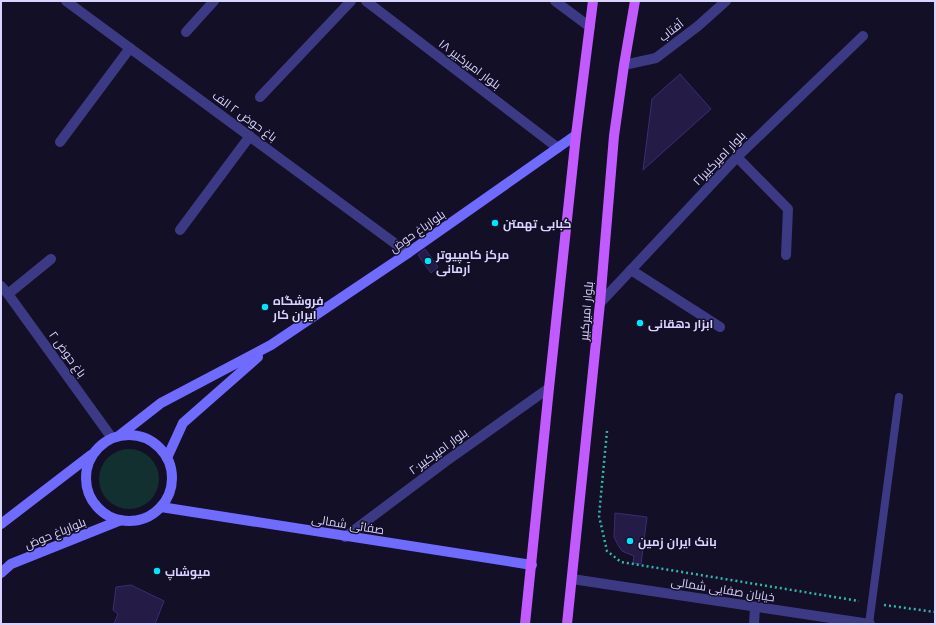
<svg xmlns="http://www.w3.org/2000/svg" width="936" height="625" viewBox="0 0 936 625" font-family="'Open Sans',Cairo,sans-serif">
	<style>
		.green { fill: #12302f }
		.building { fill: #241b47; stroke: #3b2d73 }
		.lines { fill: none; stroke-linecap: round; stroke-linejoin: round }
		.path { stroke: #2fb8b0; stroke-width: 2.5; stroke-dasharray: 2 3; stroke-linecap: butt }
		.service { stroke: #3d3a85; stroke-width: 8 }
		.minor { stroke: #3d3a85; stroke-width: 10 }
		.tertiary { stroke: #3d3a85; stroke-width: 10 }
		.secondary { stroke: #6f6bff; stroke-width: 10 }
		.primary { stroke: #c25bff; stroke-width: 10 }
		.poi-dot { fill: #00e5ff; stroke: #130f26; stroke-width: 1.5 }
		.labels { text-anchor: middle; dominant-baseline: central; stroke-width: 3; stroke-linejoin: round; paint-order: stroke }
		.street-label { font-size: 12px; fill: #d9d4ff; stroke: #130f26 }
		.poi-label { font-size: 12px; font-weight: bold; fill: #d9d4ff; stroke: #130f26; text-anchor: start }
	</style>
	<rect width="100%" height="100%" fill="#130f26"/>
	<circle class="green" cx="129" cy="479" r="30"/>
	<g class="building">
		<polygon points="680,74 711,109 643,170 652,99"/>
		<polygon points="425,249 438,267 431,273 418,255"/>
		<polygon points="615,513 647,517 641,564 633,563 634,556 622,551 618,545 614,537"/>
		<polygon points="131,585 164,601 155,624 114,624 118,614 113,610 116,587"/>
	</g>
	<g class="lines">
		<g class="path">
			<polyline points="607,431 599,516 607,551 621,562 859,601"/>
			<polyline points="884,605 935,612"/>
		</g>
		<polyline class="service" points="869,624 899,397"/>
		<g class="minor">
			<polyline points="66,1 408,253"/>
			<polyline points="366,1 558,148"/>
			<polyline points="555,1 590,27"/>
			<polyline points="186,32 214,1"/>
			<polyline points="260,97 351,1"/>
			<polyline points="60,142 130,48"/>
			<polyline points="737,157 788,209 786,255"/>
			<polyline points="180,230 250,136"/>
			<polyline points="631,270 720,327"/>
			<polyline points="1,286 8,294 112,438"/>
			<polyline points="8,294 51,259"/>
			<polyline points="600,303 737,157 863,36"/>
			<polyline points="345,537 445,462 549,388"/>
			<polyline points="754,624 755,607"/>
		</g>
		<g class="tertiary">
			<polyline points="624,65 656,58 698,26 726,1"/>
			<polyline points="572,579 870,624"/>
		</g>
		<g class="secondary">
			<polyline points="120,435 161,403 271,345 408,253 576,135"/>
			<circle cx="129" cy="478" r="43"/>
			<polyline points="167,458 183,423 258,357"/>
			<polyline points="161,507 532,565"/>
			<polyline points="1,524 91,455"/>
			<polyline points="1,573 11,564 121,520"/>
		</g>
		<g class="primary">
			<polyline points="525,624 549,388 576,135 593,1"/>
			<polyline points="567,624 600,303 614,136 624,65 635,1"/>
		</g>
	</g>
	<g class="poi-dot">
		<circle cx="495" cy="223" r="4"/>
		<circle cx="428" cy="261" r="4"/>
		<circle cx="265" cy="307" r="4"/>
		<circle cx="640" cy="323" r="4"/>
		<circle cx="630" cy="541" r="4"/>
		<circle cx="157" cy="571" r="4"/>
	</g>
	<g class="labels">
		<g class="street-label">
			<text transform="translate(671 30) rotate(-38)">آفتاب</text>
			<text transform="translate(470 64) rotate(37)">۱۸ بلوار امیرکبیر</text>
			<text transform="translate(245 116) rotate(36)">باغ حوض ۲ الف</text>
			<text transform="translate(719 158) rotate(-46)">بلوار امیرکبیر۲۱</text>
			<text transform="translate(417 231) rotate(-35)">بلوارباغ حوض</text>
			<text transform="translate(586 311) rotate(-85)">بلوار امیرکبیر</text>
			<text transform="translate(68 354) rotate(54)">۲ باغ حوض</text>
			<text transform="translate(438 451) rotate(-36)">بلوار امیرکبیر۲۰</text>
			<text transform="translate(348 524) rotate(9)">صفائی شمالی</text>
			<text transform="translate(55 533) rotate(-22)">بلوارباغ حوض</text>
			<text transform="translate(723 589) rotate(9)">خیابان صفایی شمالی</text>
		</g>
		<g class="poi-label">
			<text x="503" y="223">کبابی تهمتن</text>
			<text x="436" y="254">مرکز کامپیوتر<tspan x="436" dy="14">آرمانی</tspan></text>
			<text x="273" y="300">فروشگاه<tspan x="273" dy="14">ایران کار</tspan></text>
			<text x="648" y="323">ابزار دهقانی</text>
			<text x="638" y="541">بانک ایران زمین</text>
			<text x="165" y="571">میوشاپ</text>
		</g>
	</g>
	<rect width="936" height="625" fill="none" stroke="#d9d4ff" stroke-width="4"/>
</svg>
